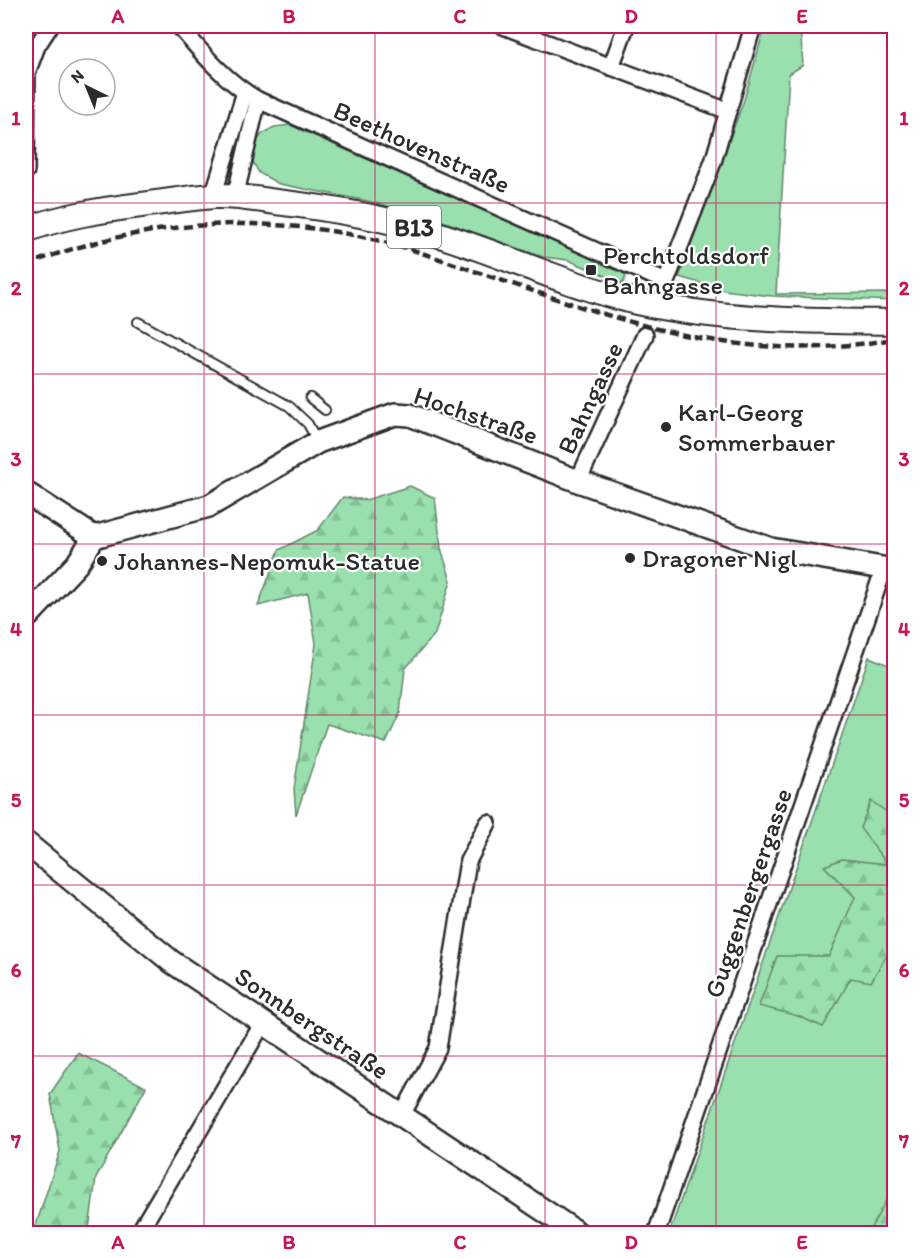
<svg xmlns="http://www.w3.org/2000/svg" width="920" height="1259" viewBox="0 0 920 1259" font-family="Itim,sans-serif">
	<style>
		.green { fill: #99e0ae; stroke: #62866c; stroke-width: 1.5 }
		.forest { fill: url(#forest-firs); stroke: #62866c; stroke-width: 1.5 }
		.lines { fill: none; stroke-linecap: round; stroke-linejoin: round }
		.stream { stroke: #6893a2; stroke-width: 4.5 }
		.lane-casing { stroke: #2b2b2b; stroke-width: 12 }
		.street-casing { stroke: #2b2b2b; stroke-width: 20 }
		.secondary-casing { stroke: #2b2b2b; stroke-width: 26 }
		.primary-casing { stroke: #2b2b2b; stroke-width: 28 }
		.lane { stroke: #fff; stroke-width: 8 }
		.street { stroke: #fff; stroke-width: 15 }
		.secondary { stroke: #fff; stroke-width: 21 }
		.primary { stroke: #fff; stroke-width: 24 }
		.rail { stroke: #2b2b2b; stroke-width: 4.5; stroke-dasharray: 9 4.5; stroke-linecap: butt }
		.grid { fill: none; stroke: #c2185b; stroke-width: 1.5; stroke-opacity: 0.55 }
		.poi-dot { fill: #2b2b2b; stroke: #fff; stroke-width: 2 }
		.labels { text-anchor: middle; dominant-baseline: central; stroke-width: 4.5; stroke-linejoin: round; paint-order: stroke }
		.shield { fill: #fff; stroke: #6b6b6b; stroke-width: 1.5 }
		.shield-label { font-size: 24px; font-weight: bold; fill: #2b2b2b }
		.street-label { font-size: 26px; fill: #2b2b2b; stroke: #fff }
		.poi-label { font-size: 26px; fill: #2b2b2b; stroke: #fff; text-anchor: start }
		.neatline { fill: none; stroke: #c2185b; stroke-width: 2 }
		.grid-label { font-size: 20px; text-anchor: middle; font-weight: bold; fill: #c2185b }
	</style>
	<defs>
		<pattern id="forest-firs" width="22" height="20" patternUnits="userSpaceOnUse" patternTransform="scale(1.5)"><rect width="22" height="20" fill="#99e0ae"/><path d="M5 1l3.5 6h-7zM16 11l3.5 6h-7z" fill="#84c096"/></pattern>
	</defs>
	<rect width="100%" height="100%" fill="#fff"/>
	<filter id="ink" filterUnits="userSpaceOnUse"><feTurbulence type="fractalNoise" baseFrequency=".0167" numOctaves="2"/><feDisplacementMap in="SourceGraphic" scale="12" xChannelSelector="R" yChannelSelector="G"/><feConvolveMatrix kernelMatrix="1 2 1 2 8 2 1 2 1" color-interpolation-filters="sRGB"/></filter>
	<g filter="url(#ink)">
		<g class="green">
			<polygon points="765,26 800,26 803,65 789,74 776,294 894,293 894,301 772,296 724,290 679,277 744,100"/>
			<polygon points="290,125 622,272 626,276 623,283 568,260 543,257 434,218 368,201 279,184 259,173 252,160 255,144 262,134 274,127"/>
			<polygon points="869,657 891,666 894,683 894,1233 669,1234"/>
		</g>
		<g class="forest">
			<polygon points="410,486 435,498 441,548 451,581 435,634 405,669 400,713 386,743 327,724 296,815 294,789 316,644 308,593 258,606 279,550 318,530 343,497 366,500"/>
			<polygon points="871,801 894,817 894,943 871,982 851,978 823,1027 798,1016 759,1006 777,956 829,956 855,897 824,866 842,859 887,864 860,828"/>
			<polygon points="78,1053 146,1087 96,1178 89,1229 91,1233 28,1233 36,1225 60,1151 50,1094"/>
			<polygon points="894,1186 894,1233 868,1233"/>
		</g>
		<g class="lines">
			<polyline class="stream" points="26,37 35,26"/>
			<g class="lane-casing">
				<g id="lane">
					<polyline points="138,322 289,406 308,424 317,441"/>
					<polyline points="310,398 325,410"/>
				</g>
			</g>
			<g class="street-casing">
				<g id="street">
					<path d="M179,26c23,27 47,56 79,74l408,182 47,-120 40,-136"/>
					<polyline points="503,26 728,111"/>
					<polyline points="611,67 626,26"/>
					<polyline points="26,171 27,73 37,46 50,26"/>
					<polyline points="213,196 245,92"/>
					<polyline points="235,197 258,100"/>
					<polyline points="578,481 645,335"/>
					<polyline points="402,1115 438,1048 468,861 488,823"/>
					<polyline points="138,1234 263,1023"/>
					<polyline points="656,1234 884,568"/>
				</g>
			</g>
			<g class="secondary-casing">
				<g id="secondary">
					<polyline points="26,493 94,537 209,506 318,442 395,414 410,415 578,481 771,549 894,570"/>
					<polyline points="26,618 77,564 94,537"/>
					<polyline points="26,843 172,962 579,1234"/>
				</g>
			</g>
			<g class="primary-casing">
				<path id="primary" d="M26,230c36,-14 76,-20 115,-25 23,-3 48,-7 72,-9 21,-1 42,3 63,6 51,6 101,14 151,29 71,21 138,54 210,71 85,19 171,19 257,20"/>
			</g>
			<use href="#lane" class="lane"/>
			<use href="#street" class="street"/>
			<use href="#secondary" class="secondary"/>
			<use href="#primary" class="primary"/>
			<path class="rail" d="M26,265c111,-43 229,-53 346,-26 40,9 78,24 117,37 142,48 251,90 405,63"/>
		</g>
	</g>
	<path class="grid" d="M204,26v1208M375,26v1208M545,26v1208M716,26v1208M26,203h868M26,374h868M26,544h868M26,715h868M26,885h868M26,1056h868"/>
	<g class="poi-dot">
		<rect x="585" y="264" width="12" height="12" rx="3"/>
		<circle cx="666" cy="427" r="6"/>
		<circle cx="630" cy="558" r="6"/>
		<circle cx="102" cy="561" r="6"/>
	</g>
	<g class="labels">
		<rect class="shield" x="387" y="206" width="54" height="42" rx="4.5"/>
		<g class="shield-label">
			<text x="414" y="227">B13</text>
		</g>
		<g class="street-label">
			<text transform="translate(422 147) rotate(24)">Beethovenstraße</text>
			<text transform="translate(590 398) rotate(-65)">Bahngasse</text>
			<text transform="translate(476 415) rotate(19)">Hochstraße</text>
			<text transform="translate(748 893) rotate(-71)">Guggenbergergasse</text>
			<text transform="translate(312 1023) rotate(34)">Sonnbergstraße</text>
		</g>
		<g class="poi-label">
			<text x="603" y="255">Perchtoldsdorf<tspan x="603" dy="30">Bahngasse</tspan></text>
			<text x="678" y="412">Karl-Georg<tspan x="678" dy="30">Sommerbauer</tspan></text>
			<text x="642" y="558">Dragoner Nigl</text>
			<text x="114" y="561">Johannes-Nepomuk-Statue</text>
		</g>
	</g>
	<rect width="920" height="1259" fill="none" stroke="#fff" stroke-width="66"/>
	<g transform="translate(87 87) rotate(317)"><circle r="28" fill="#ffffff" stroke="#aaaaaa" stroke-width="1.5"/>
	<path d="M0-4.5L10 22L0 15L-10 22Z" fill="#2b2b2b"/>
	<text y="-9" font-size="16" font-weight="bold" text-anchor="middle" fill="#2b2b2b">N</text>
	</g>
	<rect x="33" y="33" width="854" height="1193" class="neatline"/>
	<g class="grid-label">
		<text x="118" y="23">A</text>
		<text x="289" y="23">B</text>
		<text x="460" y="23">C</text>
		<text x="631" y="23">D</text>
		<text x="802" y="23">E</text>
		<text x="16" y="125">1</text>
		<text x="904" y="125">1</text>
		<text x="16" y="295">2</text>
		<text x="904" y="295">2</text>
		<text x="16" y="466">3</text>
		<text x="904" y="466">3</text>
		<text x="16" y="636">4</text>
		<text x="904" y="636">4</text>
		<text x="16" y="807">5</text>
		<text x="904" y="807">5</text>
		<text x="16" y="977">6</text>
		<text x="904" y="977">6</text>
		<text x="16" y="1148">7</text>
		<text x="904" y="1148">7</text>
		<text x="118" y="1249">A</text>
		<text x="289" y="1249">B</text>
		<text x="460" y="1249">C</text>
		<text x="631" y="1249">D</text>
		<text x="802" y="1249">E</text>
	</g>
</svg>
